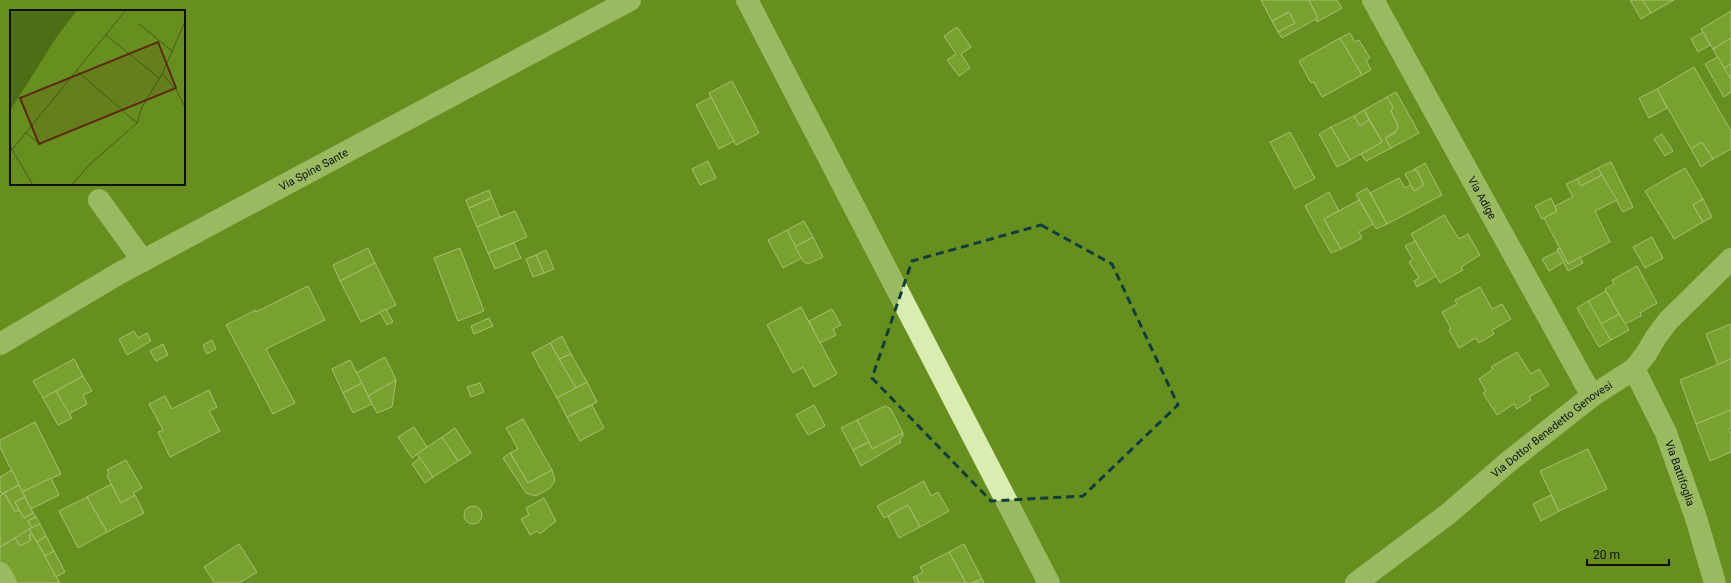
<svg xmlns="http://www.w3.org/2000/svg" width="1731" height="583" viewBox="0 0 1731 583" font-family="Roboto,sans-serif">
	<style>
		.building { fill: #8eb544; stroke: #edf9d5 }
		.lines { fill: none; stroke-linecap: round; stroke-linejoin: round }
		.minor { stroke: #d8edaf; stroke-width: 22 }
		.marked { fill: none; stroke: #103e3b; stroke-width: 3; stroke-dasharray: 8 5; stroke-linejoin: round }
		.labels { text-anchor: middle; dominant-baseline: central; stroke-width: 3; stroke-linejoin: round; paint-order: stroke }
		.street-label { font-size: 11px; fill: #111; stroke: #678f20 }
		.inset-road { fill: none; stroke: #455d1a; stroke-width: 1 }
		.view { fill: #5c2a0f; fill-opacity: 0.15; stroke: #5c2a0f; stroke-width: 2 }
		.inset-edge { fill: none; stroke: #111; stroke-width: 2 }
	</style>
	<rect width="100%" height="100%" fill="#678f20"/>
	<g class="building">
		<polygon points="1261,0 1309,0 1318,18 1282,38 1278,32 1295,23 1289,12 1272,21"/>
		<polygon points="1309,0 1337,0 1342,8 1317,22 1316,19 1318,18"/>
		<polygon points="1630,0 1643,0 1651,13 1641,19"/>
		<polygon points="1643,0 1674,0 1651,13"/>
		<polygon points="1731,11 1731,38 1713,49 1701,29"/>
		<polygon points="1289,12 1295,23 1278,32 1272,21"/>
		<polygon points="957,27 971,47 961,54 970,68 959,76 947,60 956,54 944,36"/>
		<polygon points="1703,32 1710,45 1698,52 1691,39"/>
		<polygon points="1350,33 1355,42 1359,40 1370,58 1366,60 1371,70 1362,75 1340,38"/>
		<polygon points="1340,38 1362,75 1322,97 1314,82 1311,83 1299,61"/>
		<polygon points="1731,38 1731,64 1724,68 1713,49"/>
		<polygon points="1718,57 1731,79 1731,92 1724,97 1705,64"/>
		<polygon points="1731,64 1731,79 1724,68"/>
		<polygon points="1694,67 1731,131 1731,149 1713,159 1702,142 1691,149 1657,89"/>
		<polygon points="732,81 759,133 736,145 709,93"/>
		<polygon points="1657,89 1667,108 1649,118 1639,98"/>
		<polygon points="1396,92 1419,133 1391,148 1385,138 1395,133 1398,126 1391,111 1393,107 1387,97"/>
		<polygon points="711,97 734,141 719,149 696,105"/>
		<polygon points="1387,97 1393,107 1391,111 1398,126 1397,130 1385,138 1391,148 1366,161 1361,154 1382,142 1364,110"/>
		<polygon points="1364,110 1369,120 1360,126 1354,116"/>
		<polygon points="1354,116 1360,126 1369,120 1382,142 1350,160 1331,127"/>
		<polygon points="1331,127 1350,160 1337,167 1319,134"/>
		<polygon points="1290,132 1315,178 1295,189 1270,142"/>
		<polygon points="1662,134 1673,151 1665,156 1654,139"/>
		<polygon points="1702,142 1713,159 1701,167 1691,149"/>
		<polygon points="708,161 716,178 700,185 692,169"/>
		<polygon points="1611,162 1633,207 1623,212 1598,168"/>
		<polygon points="1425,163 1442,195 1387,224 1370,193 1399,178 1405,188 1411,185 1414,191 1424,185 1417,171 1413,170"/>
		<polygon points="1598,168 1602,175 1581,186 1577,179"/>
		<polygon points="1685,168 1703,199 1693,205 1703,222 1674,239 1645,191"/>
		<polygon points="1413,170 1417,171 1424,185 1414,191 1405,174"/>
		<polygon points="1602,175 1617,200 1595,211 1610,242 1568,264 1544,218 1557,211 1555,206 1573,197 1566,184 1577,179 1581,186"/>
		<polygon points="1367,188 1387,224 1376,229 1356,194"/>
		<polygon points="489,190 492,198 469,208 466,200"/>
		<polygon points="1329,192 1339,211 1324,219 1341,249 1331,253 1305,206"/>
		<polygon points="492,198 500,217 477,227 469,208"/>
		<polygon points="1551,198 1557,211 1542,219 1535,206"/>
		<polygon points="1703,199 1712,217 1703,222 1693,205"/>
		<polygon points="1359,200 1373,224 1359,232 1362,238 1341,249 1324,219"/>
		<polygon points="515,211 527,237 488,253 477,227"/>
		<polygon points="1444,215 1459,239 1468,234 1480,255 1461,267 1463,270 1440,283 1411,234"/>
		<polygon points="804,221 813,237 795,247 787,230"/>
		<polygon points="787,230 802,258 783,268 768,240"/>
		<polygon points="813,237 823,257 808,264 804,262 795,247"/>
		<polygon points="1652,237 1663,258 1645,268 1633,247"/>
		<polygon points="1415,241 1436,276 1417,287 1414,281 1419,278 1409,262 1413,259 1405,246"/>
		<polygon points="514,243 521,258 495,269 488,253"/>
		<polygon points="368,248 375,263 340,281 333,265"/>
		<polygon points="460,248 484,311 458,321 434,258"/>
		<polygon points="1560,248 1568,264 1580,257 1583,263 1568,271 1557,249"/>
		<polygon points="546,250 554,269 544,273 536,255"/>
		<polygon points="1558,251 1564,262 1549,271 1542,259"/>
		<polygon points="536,255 544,273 533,277 526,259"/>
		<polygon points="375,263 396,305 361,322 340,281"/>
		<polygon points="1637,266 1657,303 1640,313 1641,316 1625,324 1605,289 1614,284 1612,280"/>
		<polygon points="308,286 325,320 266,349 295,403 273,414 226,325 256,310 256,312"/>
		<polygon points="1480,287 1492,309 1502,304 1511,319 1492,330 1494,334 1479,343 1476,338 1459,348 1449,330 1451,329 1442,312 1457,304 1455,300"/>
		<polygon points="1606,291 1619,314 1601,324 1588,301"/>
		<polygon points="1588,301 1611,340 1599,347 1577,308"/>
		<polygon points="801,307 837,374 814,387 803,367 793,373 767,325"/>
		<polygon points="386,309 393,322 387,325 380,312"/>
		<polygon points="832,309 841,325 833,329 836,335 820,343 809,321"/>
		<polygon points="1619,314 1629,330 1611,340 1601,324"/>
		<polygon points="489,318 493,326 474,334 471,326"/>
		<polygon points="1731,324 1731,359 1718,365 1706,334"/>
		<polygon points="134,331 138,338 147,333 151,341 127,355 119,339"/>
		<polygon points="562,336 571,354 559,359 550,343"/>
		<polygon points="212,340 216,349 207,354 203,345"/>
		<polygon points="550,343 576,388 557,398 532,353"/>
		<polygon points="163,344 168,355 156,361 150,351"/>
		<polygon points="1517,352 1531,374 1539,369 1549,385 1529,397 1531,400 1517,409 1514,404 1497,415 1483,393 1486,391 1479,379 1493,369 1491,367"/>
		<polygon points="571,354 587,382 576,388 559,359"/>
		<polygon points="385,357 396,380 368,396 356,373"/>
		<polygon points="74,359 83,376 43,398 33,381"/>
		<polygon points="1731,359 1731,410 1696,424 1680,380"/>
		<polygon points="350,360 362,383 343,393 332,369"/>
		<polygon points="83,376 92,391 83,395 87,404 69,414 56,391"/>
		<polygon points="396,380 392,407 377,413 368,396"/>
		<polygon points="587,382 597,402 567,417 557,398"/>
		<polygon points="362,383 372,404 353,413 343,393"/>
		<polygon points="480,383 484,392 471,397 467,387"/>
		<polygon points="209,390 217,407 209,411 220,431 170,457 158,432 163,430 149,404 165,396 172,409"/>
		<polygon points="56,391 72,418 58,425 43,398"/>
		<polygon points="592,405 604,428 580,441 567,417"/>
		<polygon points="814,405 825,426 808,435 796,415"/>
		<polygon points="885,406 891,409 903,433 872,449 857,420"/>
		<polygon points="1731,410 1731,428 1729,429 1731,434 1731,452 1710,461 1696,424"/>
		<polygon points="523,419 552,470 528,483 510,453 518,449 506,428"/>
		<polygon points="857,420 869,442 853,450 841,428"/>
		<polygon points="35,422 61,474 22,492 0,447 0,440"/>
		<polygon points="414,427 427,447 412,458 398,437"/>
		<polygon points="455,428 471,453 458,461 442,437"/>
		<polygon points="903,433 903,436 900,440 901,442 861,466 853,450 869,442 872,449"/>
		<polygon points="442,437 458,461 433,477 417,454"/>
		<polygon points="1588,449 1607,489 1559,511 1540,471"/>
		<polygon points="510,453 528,483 552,470 555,480 550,488 536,496 526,493 503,458"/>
		<polygon points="420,458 433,477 425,483 412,464"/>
		<polygon points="126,460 142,488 133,493 135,495 121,503 107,476 109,474 107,470"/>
		<polygon points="12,470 19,485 2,494 0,491 0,477"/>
		<polygon points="51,478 59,495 31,509 22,492"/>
		<polygon points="924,481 931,496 938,492 949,511 920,527 908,505 884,518 877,506"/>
		<polygon points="111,484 121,503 135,495 144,513 107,532 87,497"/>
		<polygon points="19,485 25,497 15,502 19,510 15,512 4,493"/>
		<polygon points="4,493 15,512 19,510 24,518 33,513 36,517 28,521 32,528 0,547 0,496"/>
		<polygon points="1551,495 1559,511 1541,521 1533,504"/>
		<polygon points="25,497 33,513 24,518 15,502"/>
		<polygon points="87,497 107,532 78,548 59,511"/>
		<polygon points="544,498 556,521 540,534 537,531 530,535 521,519 529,515 526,508"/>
		<polygon points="908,505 920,527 899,538 888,516"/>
		<circle cx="473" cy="515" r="9"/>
		<polygon points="36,517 40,524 32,528 28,521"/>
		<polygon points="40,524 46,536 37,542 29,529"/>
		<polygon points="29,529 32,534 29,535 31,540 20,546 15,538"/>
		<polygon points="32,534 37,542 60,583 8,583 0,569 0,547 15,538 20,546 31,540 29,535"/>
		<polygon points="46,536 54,551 45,556 37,542"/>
		<polygon points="239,544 257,572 239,583 215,583 204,567"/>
		<polygon points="964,544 982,579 972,583 966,583 949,552"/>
		<polygon points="54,551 65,572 56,577 45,556"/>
		<polygon points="949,552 966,583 919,583 916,576 923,572 920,567"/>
		<polygon points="916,576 919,583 916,583 913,577"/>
		<polygon points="982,579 984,583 972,583"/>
	</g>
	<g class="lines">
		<g class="minor">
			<polyline points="747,0 1049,583"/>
			<path id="s1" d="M1373,0l219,396"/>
			<polyline points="99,200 143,261"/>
			<path id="s2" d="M0,344l118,-70 512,-274"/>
			<path id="s3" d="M1634,369l32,64 30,85 19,65"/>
			<polyline points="0,573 6,583"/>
			<path id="s4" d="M1356,583l92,-69 59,-51 85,-67 42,-27 12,-15 10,-17 12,-16 63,-62"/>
		</g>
	</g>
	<path d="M0 0H1731V583H0ZM1041,225l71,39 66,141 -95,91 -92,5 -119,-123 40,-117z" fill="#678f20" fill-opacity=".55" fill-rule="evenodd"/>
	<path class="marked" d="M1041,225l71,39 66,141 -95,91 -92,5 -119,-123 40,-117z"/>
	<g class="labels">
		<g class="street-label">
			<text stroke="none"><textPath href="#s2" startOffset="359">Via Spine Sante</textPath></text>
			<text stroke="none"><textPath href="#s1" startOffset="226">Via Adige</textPath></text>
			<text stroke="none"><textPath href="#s4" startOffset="249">Via Dottor Benedetto Genovesi</textPath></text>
			<text stroke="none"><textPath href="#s3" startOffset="114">Via Battifoglia</textPath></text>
		</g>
	</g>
	<g transform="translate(10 10)">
		<rect width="175" height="175" fill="#678f20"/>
		<path d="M0,0h67l-21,28 -46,73z" fill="#4e6e16"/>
		<path class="inset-road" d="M129,14l33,27M96,25l53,43M66,60l61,53M152,64l15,17 8,16M15,122l16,13M0,136l23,39M0,142l116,-142M62,175l17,-20 48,-42 5,-16 20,-33 23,-52"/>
		<path class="view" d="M148,32l18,46 -137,56 -19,-46z"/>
		<rect width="175" height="175" class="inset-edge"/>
	</g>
	<path d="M1587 559v6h82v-6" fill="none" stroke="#111111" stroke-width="2"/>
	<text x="1593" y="559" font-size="12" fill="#111111" stroke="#678f20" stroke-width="3" paint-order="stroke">20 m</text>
</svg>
